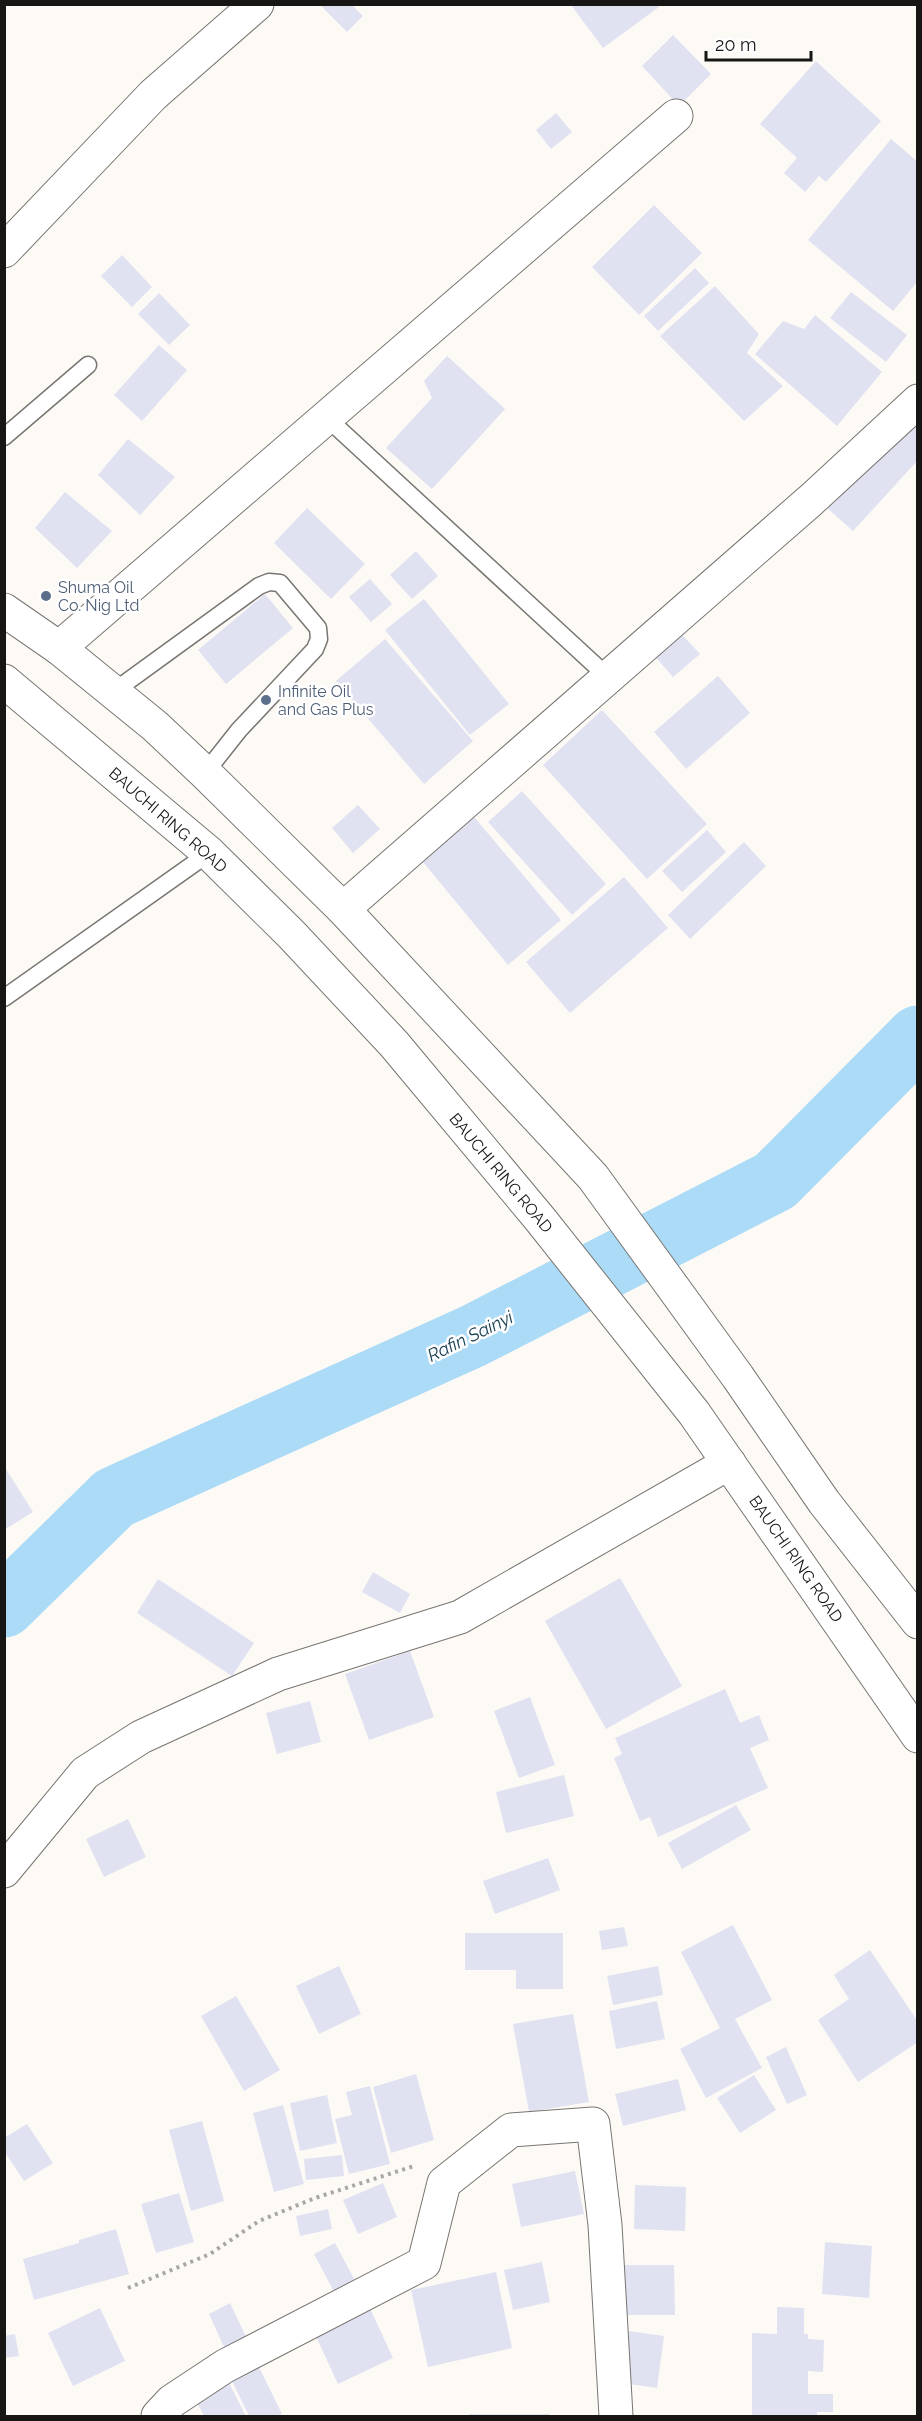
<svg xmlns="http://www.w3.org/2000/svg" width="922" height="2421" viewBox="0 0 922 2421" font-family="Raleway,sans-serif">
	<style>
		.lines { fill: none; stroke-linecap: round; stroke-linejoin: round }
		.river { stroke: #acdbf8; stroke-width: 63 }
		.building { fill: #e0e2f2 }
		.service-casing { stroke: #787571; stroke-width: 19 }
		.minor-casing { stroke: #787571; stroke-width: 35 }
		.primary-casing { stroke: #787571; stroke-width: 35 }
		.path { stroke: #a9a7a4; stroke-width: 4; stroke-dasharray: 3 4.5; stroke-linecap: butt }
		.service { stroke: #fff; stroke-width: 16 }
		.minor { stroke: #fff; stroke-width: 33 }
		.primary { stroke: #fff; stroke-width: 33 }
		.service-dot { fill: #5c6f8a; stroke: #fff; stroke-width: 2 }
		.labels { text-anchor: middle; dominant-baseline: central; stroke-width: 5; stroke-linejoin: round; paint-order: stroke }
		.service-label { font-size: 16px; fill: #4e5e75; stroke: #fff; text-anchor: start }
		.street-label { font-size: 16px; fill: #171614; stroke: #fff }
		.water-label { font-size: 18px; font-style: italic; fill: #1d4155; stroke: #fff }
	</style>
	<rect width="100%" height="100%" fill="#fdfaf6"/>
	<g class="lines">
		<polyline class="river" points="4,1606 114,1498 473,1336 775,1181 918,1037"/>
	</g>
	<g class="building">
		<polygon points="319,4 351,4 363,16 347,32"/>
		<polygon points="571,5 657,5 659,7 603,48"/>
		<polygon points="673,35 711,74 679,106 642,66"/>
		<polygon points="816,61 881,121 826,182 819,176 805,192 784,173 797,158 760,124"/>
		<polygon points="556,113 572,132 551,149 536,130"/>
		<polygon points="891,139 918,162 918,281 893,311 808,240"/>
		<polygon points="654,205 702,253 639,315 592,267"/>
		<polygon points="122,255 152,287 132,307 101,276"/>
		<polygon points="695,268 709,283 658,331 644,316"/>
		<polygon points="715,286 759,334 747,353 783,386 744,421 660,336"/>
		<polygon points="851,292 907,335 886,362 830,318"/>
		<polygon points="159,293 190,325 169,345 138,314"/>
		<polygon points="815,315 882,372 837,426 755,354 783,321 804,329"/>
		<polygon points="159,345 187,370 142,421 114,395"/>
		<polygon points="447,356 505,409 432,489 386,448 432,398 424,381"/>
		<polygon points="918,418 918,460 853,531 825,506"/>
		<polygon points="128,439 175,477 140,515 98,475"/>
		<polygon points="65,492 112,531 77,568 35,528"/>
		<polygon points="307,508 365,564 331,599 274,543"/>
		<polygon points="416,551 438,576 412,599 390,575"/>
		<polygon points="370,579 392,604 371,622 349,597"/>
		<polygon points="265,594 293,628 226,684 198,650"/>
		<polygon points="424,599 509,704 470,735 385,630"/>
		<polygon points="678,630 700,654 673,677 652,653"/>
		<polygon points="385,639 473,741 424,784 336,681"/>
		<polygon points="718,676 750,713 686,769 654,732"/>
		<polygon points="602,710 707,824 647,879 543,765"/>
		<polygon points="522,791 606,884 572,915 488,822"/>
		<polygon points="358,805 380,829 353,853 332,828"/>
		<polygon points="470,812 561,920 508,965 418,856"/>
		<polygon points="707,830 726,852 682,892 662,871"/>
		<polygon points="744,842 766,866 690,939 668,915"/>
		<polygon points="624,877 668,928 570,1013 526,962"/>
		<polygon points="4,1466 33,1512 4,1530"/>
		<polygon points="373,1572 410,1594 400,1613 362,1592"/>
		<polygon points="620,1578 682,1686 606,1729 545,1621"/>
		<polygon points="158,1579 254,1643 232,1676 137,1613"/>
		<polygon points="410,1651 434,1717 369,1740 345,1674"/>
		<polygon points="725,1689 740,1723 759,1715 769,1740 750,1748 768,1788 658,1837 650,1817 640,1821 614,1758 622,1754 615,1738"/>
		<polygon points="530,1697 555,1765 519,1778 494,1711"/>
		<polygon points="310,1701 321,1742 277,1754 266,1713"/>
		<polygon points="564,1775 574,1816 506,1833 496,1792"/>
		<polygon points="736,1805 751,1830 682,1869 668,1843"/>
		<polygon points="128,1819 146,1857 104,1877 86,1839"/>
		<polygon points="548,1858 560,1890 495,1914 483,1881"/>
		<polygon points="733,1925 772,2000 735,2019 762,2068 706,2098 680,2049 720,2028 681,1952"/>
		<polygon points="624,1927 628,1946 602,1950 599,1931"/>
		<polygon points="465,1933 563,1933 563,1989 516,1989 516,1970 465,1970"/>
		<polygon points="870,1950 918,2022 918,2042 858,2082 818,2020 849,1999 834,1975"/>
		<polygon points="339,1966 361,2014 319,2034 296,1986"/>
		<polygon points="658,1966 663,1995 613,2005 607,1976"/>
		<polygon points="236,1996 280,2070 244,2091 201,2016"/>
		<polygon points="657,2001 665,2039 616,2049 609,2011"/>
		<polygon points="573,2014 589,2102 529,2112 513,2024"/>
		<polygon points="786,2047 807,2095 787,2104 766,2057"/>
		<polygon points="416,2074 434,2140 391,2153 373,2087"/>
		<polygon points="754,2075 776,2110 740,2133 717,2098"/>
		<polygon points="678,2079 686,2110 623,2126 615,2094"/>
		<polygon points="370,2086 390,2164 349,2174 335,2119 352,2115 346,2092"/>
		<polygon points="327,2095 337,2143 300,2151 290,2103"/>
		<polygon points="283,2105 304,2184 274,2192 253,2113"/>
		<polygon points="202,2121 224,2201 191,2211 169,2130"/>
		<polygon points="27,2124 53,2163 24,2181 4,2151 4,2138"/>
		<polygon points="342,2155 344,2176 306,2180 304,2159"/>
		<polygon points="575,2171 584,2214 521,2227 512,2184"/>
		<polygon points="383,2183 397,2217 358,2234 343,2200"/>
		<polygon points="635,2185 686,2187 685,2231 634,2229"/>
		<polygon points="179,2193 194,2242 156,2253 141,2204"/>
		<polygon points="328,2209 332,2229 300,2236 296,2216"/>
		<polygon points="116,2229 129,2274 34,2300 23,2259 79,2243 79,2240"/>
		<polygon points="825,2242 872,2246 869,2298 822,2294"/>
		<polygon points="335,2243 359,2288 338,2299 314,2254"/>
		<polygon points="542,2262 550,2302 513,2310 504,2270"/>
		<polygon points="620,2265 674,2265 675,2315 621,2315"/>
		<polygon points="496,2272 512,2348 428,2367 411,2290"/>
		<polygon points="230,2303 250,2345 228,2356 209,2314"/>
		<polygon points="368,2304 393,2358 338,2384 313,2330"/>
		<polygon points="777,2307 804,2308 804,2334 808,2334 808,2339 824,2340 823,2372 808,2371 808,2394 833,2394 833,2412 817,2412 817,2416 752,2416 752,2333 777,2334"/>
		<polygon points="100,2308 125,2361 73,2386 48,2333"/>
		<polygon points="629,2331 664,2336 657,2388 622,2383"/>
		<polygon points="15,2334 19,2356 4,2358 4,2336"/>
		<polygon points="257,2363 282,2414 277,2416 249,2416 230,2377"/>
		<polygon points="228,2381 246,2416 204,2416 195,2399"/>
		<rect x="469" y="2414" width="80" height="2"/>
	</g>
	<g class="lines">
		<g class="service-casing">
			<g id="service">
				<polyline points="327,418 609,678"/>
				<polyline points="4,437 88,365"/>
				<polyline points="113,692 259,586 269,582 280,583 318,628 319,639 315,649 239,730 205,773"/>
				<polyline points="4,998 209,853"/>
			</g>
		</g>
		<g class="minor-casing">
			<g id="minor">
				<polyline points="4,251 153,95 257,4"/>
				<polyline points="59,648 676,116"/>
				<polyline points="343,909 811,500 918,401"/>
				<polyline points="4,1871 85,1773 141,1737 278,1674 460,1617 729,1463"/>
				<polyline points="158,2416 172,2401 225,2366 424,2263 444,2183 511,2130 593,2124 605,2225 616,2416"/>
			</g>
		</g>
		<g class="primary-casing">
			<g id="primary">
				<polyline points="4,610 59,648 155,726 205,773 343,909 593,1177 738,1377 824,1502 918,1622"/>
				<polyline points="4,681 209,853 292,935 394,1044 540,1219 694,1413 918,1736"/>
			</g>
		</g>
		<polyline class="path" points="128,2288 210,2254 259,2221 315,2198 414,2166"/>
		<use href="#service" class="service"/>
		<use href="#minor" class="minor"/>
		<use href="#primary" class="primary"/>
	</g>
	<g class="service-dot">
		<circle cx="46" cy="596" r="6"/>
		<circle cx="266" cy="700" r="6"/>
	</g>
	<g class="labels">
		<g class="service-label">
			<text x="58" y="587">Shuma Oil<tspan x="58" dy="18">Co. Nig Ltd</tspan></text>
			<text x="278" y="691">Infinite Oil<tspan x="278" dy="18">and Gas Plus</tspan></text>
		</g>
		<g class="street-label">
			<text transform="translate(168 820) rotate(41)">BAUCHI RING ROAD</text>
			<text transform="translate(501 1173) rotate(50)">BAUCHI RING ROAD</text>
			<text transform="translate(796 1559) rotate(55)">BAUCHI RING ROAD</text>
		</g>
		<g class="water-label">
			<text transform="translate(470 1336) rotate(-26)">Rafin Sainyi</text>
		</g>
	</g>
	<rect width="922" height="2421" fill="none" stroke="#171614" stroke-width="12"/>
	<path d="M706 51v9h105v-9" fill="none" stroke="#171614" stroke-width="3"/>
	<text x="715" y="51" font-size="18" fill="#171614" stroke="#ffffff" stroke-width="4.5" paint-order="stroke">20 m</text>
</svg>
